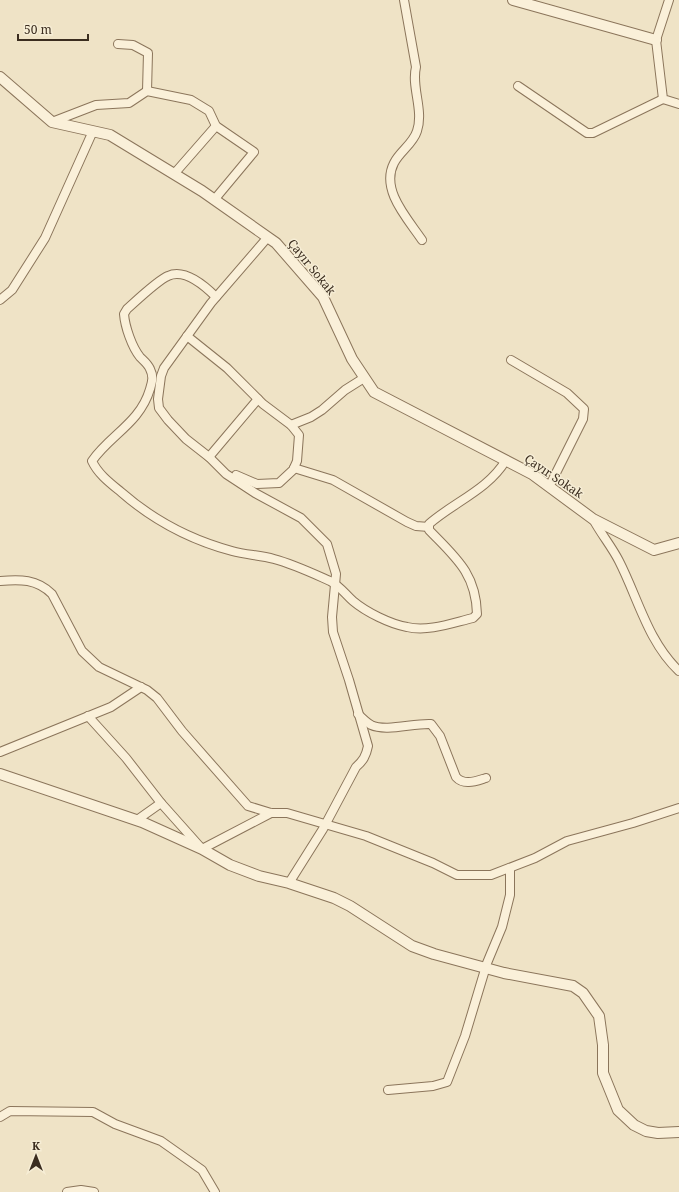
<svg xmlns="http://www.w3.org/2000/svg" width="679" height="1192" viewBox="0 0 679 1192" font-family="'Noto Serif',serif">
	<style>
		.lines { fill: none; stroke-linecap: round; stroke-linejoin: round }
		.minor-casing { stroke: #8b755b; stroke-width: 10 }
		.tertiary-casing { stroke: #8b755b; stroke-width: 12 }
		.minor { stroke: #faf0d9; stroke-width: 8 }
		.tertiary { stroke: #faf0d9; stroke-width: 10 }
		.labels { text-anchor: middle; dominant-baseline: central; stroke-width: 3; stroke-linejoin: round; paint-order: stroke }
		.street-label { font-size: 12px; fill: #3b2d1f; stroke: #f6edd5 }
	</style>
	<rect width="100%" height="100%" fill="#efe3c6"/>
	<g class="lines">
		<g class="minor-casing">
			<g id="minor">
				<path d="M404,0l12,67c-5,20 8,43 1,64 -4,13 -17,20 -23,32 -14,27 14,56 28,77"/>
				<polyline points="669,0 656,40 663,99 679,104"/>
				<polyline points="118,44 133,45 148,53 147,91"/>
				<polyline points="518,86 587,133 593,133 663,99"/>
				<polyline points="52,122 96,105 129,103 147,91 191,100 209,111 216,126 254,152 214,200"/>
				<polyline points="174,174 216,126"/>
				<path d="M268,237l-57,66 -47,65 -3,8 -3,23 1,9 9,12 18,19 23,18 17,17 29,19 46,25 26,26 9,30 -4,43 1,15 16,48 19,66c-2,10 -5,15 -12,21l-33,62 -34,54"/>
				<path d="M216,297c-11,-11 -31,-29 -48,-21 -10,4 -32,25 -41,33l-3,5c1,13 8,33 16,43 4,4 8,7 10,12 4,8 2,13 0,20 -10,34 -40,46 -58,72 6,13 18,22 29,31 32,28 70,48 111,59 14,4 28,4 42,8 19,5 38,14 56,22 10,5 15,13 23,20 13,11 37,23 54,26 21,5 45,-4 66,-9l4,-4c-1,-41 -22,-57 -48,-84v-6c25,-22 59,-34 77,-64"/>
				<polyline points="0,300 12,290 45,238 93,131"/>
				<polyline points="187,336 227,368 263,404 291,425 299,435 297,461 293,470 279,483 257,484 236,475"/>
				<polyline points="511,360 567,393 584,409 583,419 549,487"/>
				<polyline points="291,425 311,417 322,410 345,390 364,378"/>
				<polyline points="209,457 258,399"/>
				<polyline points="294,468 333,480 407,522 416,526 429,527"/>
				<path d="M593,519c8,15 19,28 26,42 19,37 29,81 60,110"/>
				<path d="M0,581c20,-2 37,-2 52,13l30,57 17,16 48,23 10,8 25,33 66,75 23,7h16l79,23 67,27 24,12h34l44,-17 32,-17 66,-18 46,-15"/>
				<path d="M358,714c4,4 8,8 13,11 15,7 42,-2 60,-1l9,12 16,41c8,9 20,4 30,1"/>
				<polyline points="88,716 126,758 161,803 202,849 271,813"/>
				<polyline points="0,752 111,707 141,687"/>
				<polyline points="137,820 161,803"/>
				<polyline points="388,1090 433,1086 447,1082 465,1036 487,963 502,927 510,895 510,868"/>
				<polyline points="0,1117 10,1111 93,1112 115,1124 161,1141 202,1170 215,1192"/>
				<polyline points="67,1192 81,1190 94,1192"/>
			</g>
		</g>
		<g class="tertiary-casing">
			<g id="tertiary">
				<polyline points="513,0 656,40"/>
				<polyline points="0,77 52,122 110,135 202,191 276,243 323,297 352,359 374,392 532,474 593,519 654,550 679,543"/>
				<polyline points="0,774 142,822 202,849 230,865 259,876 289,883 334,898 350,906 412,946 434,954 504,973 573,986 583,993 599,1016 603,1045 603,1073 618,1110 634,1125 646,1131 658,1133 679,1132"/>
			</g>
		</g>
		<use href="#minor" class="minor"/>
		<use href="#tertiary" class="tertiary"/>
	</g>
	<g class="labels">
		<g class="street-label">
			<text transform="translate(312 267) rotate(51)">Çayır Sokak</text>
			<text transform="translate(554 476) rotate(34)">Çayır Sokak</text>
		</g>
	</g>
	<g transform="translate(36 1156)" stroke="#f6edd5" stroke-width="3" paint-order="stroke">
	<path d="M0-3L7 15L0 10L-7 15Z" fill="#3b2d1f"/>
	<text y="-6" font-size="11" font-weight="bold" text-anchor="middle" fill="#3b2d1f">K</text>
	</g>
	<path d="M18 34v6h70v-6" fill="none" stroke="#3b2d1f" stroke-width="2"/>
	<text x="24" y="34" font-size="12" fill="#3b2d1f" stroke="#f6edd5" stroke-width="3" paint-order="stroke">50 m</text>
</svg>
